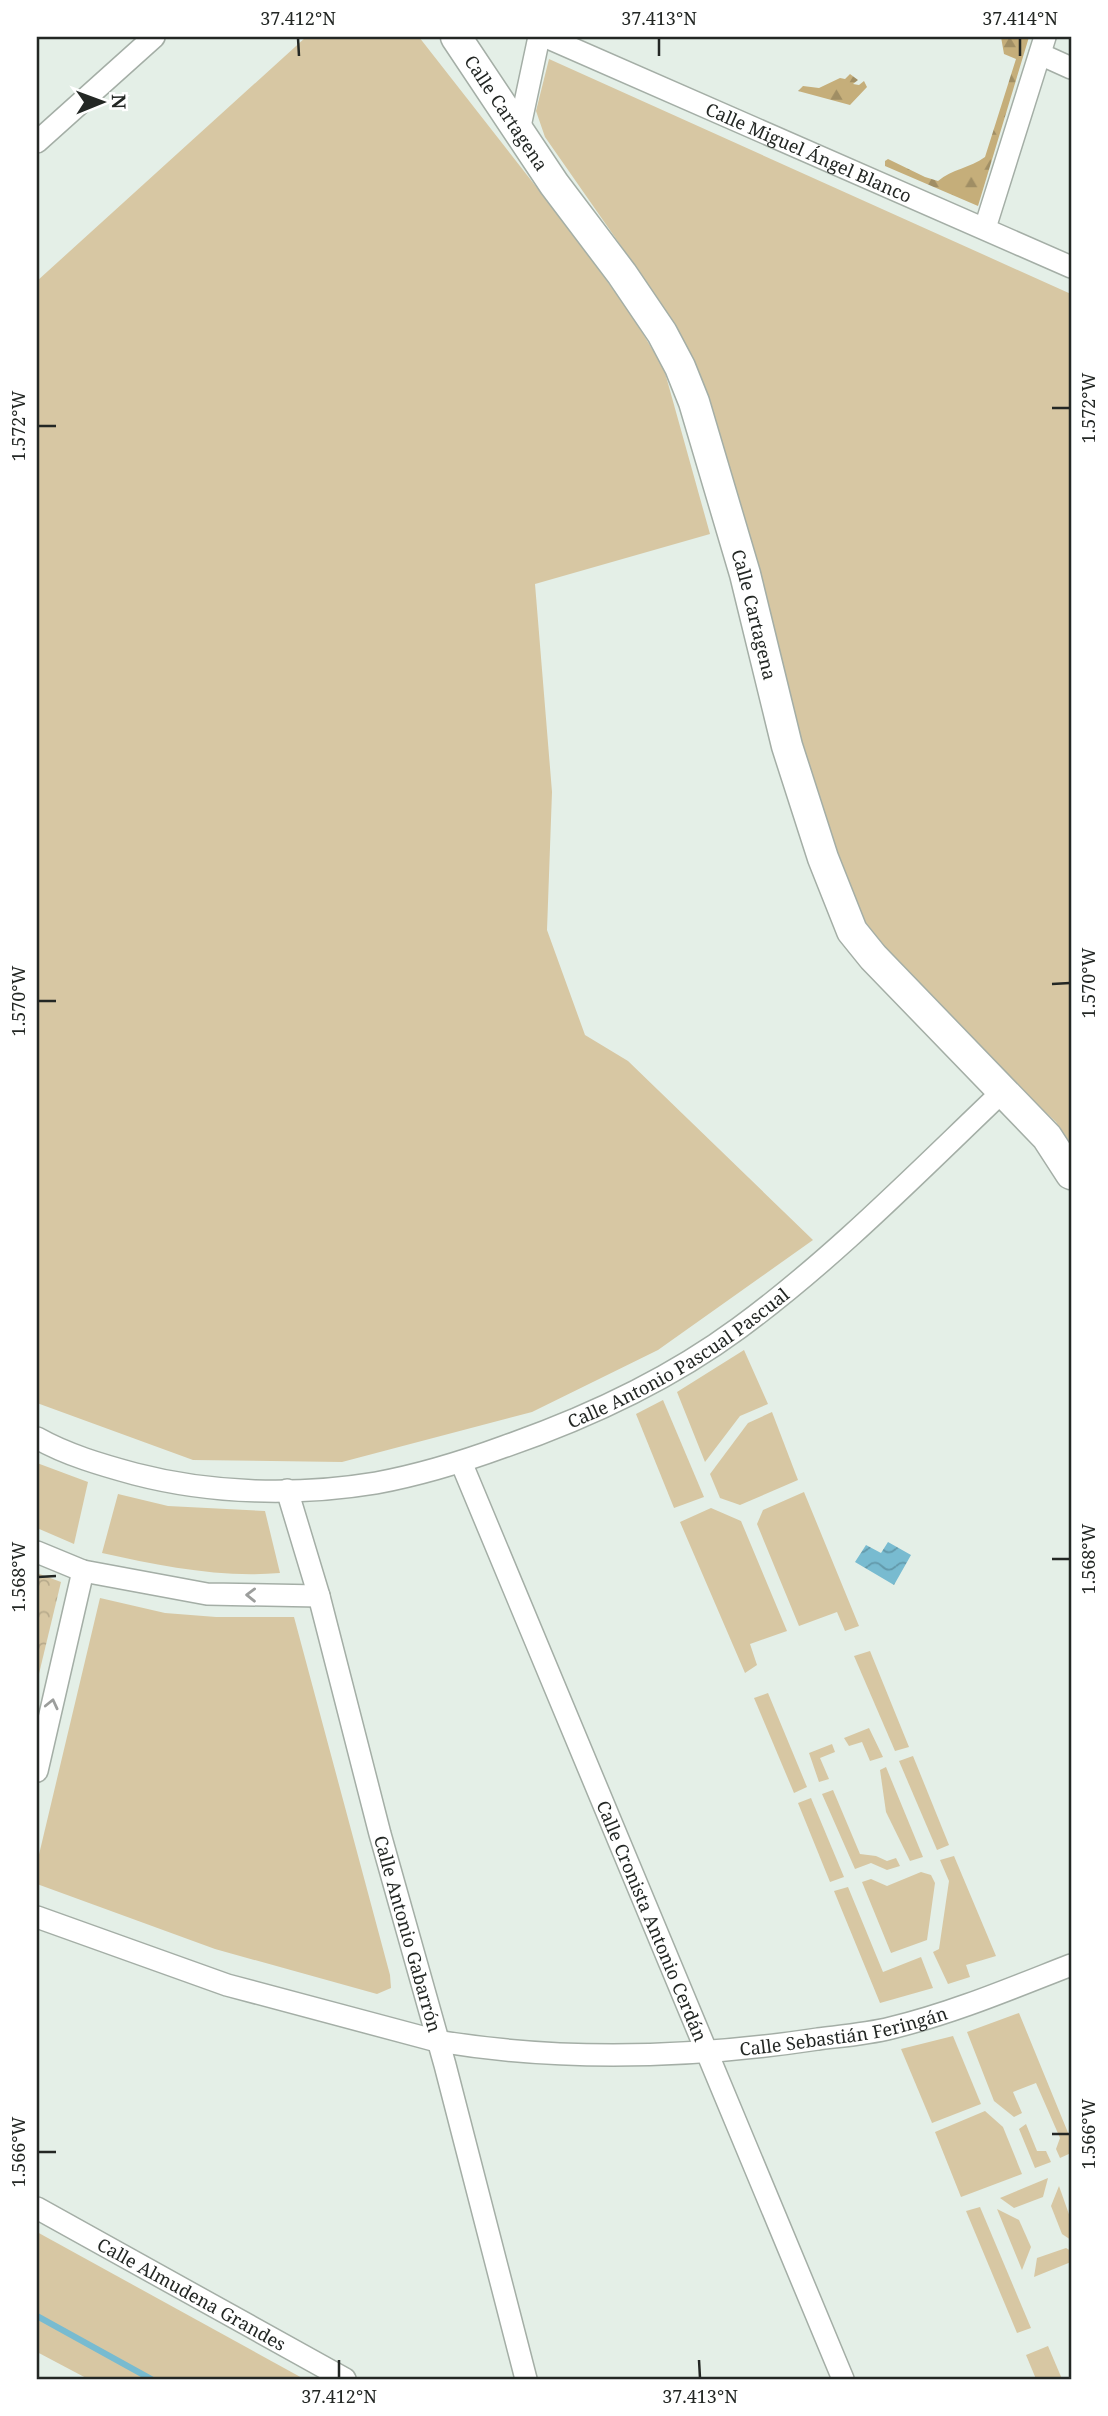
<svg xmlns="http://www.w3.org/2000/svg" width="1108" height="2416" viewBox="0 0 1108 2416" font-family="'Noto Serif',serif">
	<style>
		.grass { fill: #d7c7a3 }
		.forest { fill: url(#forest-firs) }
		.park { fill: url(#park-crowns) }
		.water { fill: url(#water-waves) }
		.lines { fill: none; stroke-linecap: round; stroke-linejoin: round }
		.stream { stroke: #78bbd0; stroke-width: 6 }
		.minor-casing { stroke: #a4aea6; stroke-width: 24 }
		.secondary-casing { stroke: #a4aea6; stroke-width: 33 }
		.minor { stroke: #fff; stroke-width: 21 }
		.secondary { stroke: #fff; stroke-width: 30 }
		.oneway { stroke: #9c9e9c }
		.ticks { fill: none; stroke: #232724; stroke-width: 2.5 }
		.labels { text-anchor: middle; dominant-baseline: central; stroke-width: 5; stroke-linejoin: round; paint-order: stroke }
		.street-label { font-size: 18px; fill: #232724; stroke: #fff }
		.neatline { fill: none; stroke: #232724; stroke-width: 2.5 }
		.ticks-label { font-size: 18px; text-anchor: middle; fill: #232724 }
	</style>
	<defs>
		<pattern id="forest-firs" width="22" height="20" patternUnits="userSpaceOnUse" patternTransform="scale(1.75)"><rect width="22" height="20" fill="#c5ae7a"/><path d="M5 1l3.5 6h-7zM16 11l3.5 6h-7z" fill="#a08e64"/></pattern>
		<pattern id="park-crowns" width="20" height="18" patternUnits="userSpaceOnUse" patternTransform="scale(1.75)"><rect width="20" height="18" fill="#d7c7a3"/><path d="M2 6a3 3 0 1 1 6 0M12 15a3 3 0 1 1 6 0" fill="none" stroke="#b8ab8c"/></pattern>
		<pattern id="water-waves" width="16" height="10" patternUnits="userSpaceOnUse" patternTransform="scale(1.75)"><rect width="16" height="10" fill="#78bbd0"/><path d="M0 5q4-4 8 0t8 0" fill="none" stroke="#6298a9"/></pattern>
	</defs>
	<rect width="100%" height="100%" fill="#e4efe7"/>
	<g class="grass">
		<polygon points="306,37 419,37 570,230 633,317 664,369 710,534 535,584 552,792 547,930 585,1035 628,1061 813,1240 658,1350 532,1412 342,1462 193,1460 37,1403 37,281"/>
		<polygon points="549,59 1071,294 1071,1149 1056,1122 968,1040 891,959 855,908 826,840 733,479 707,401 676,331 635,266 545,137 536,111"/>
		<polygon points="744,1350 768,1404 740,1416 705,1462 677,1392"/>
		<polygon points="663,1400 704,1497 674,1508 636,1414"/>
		<polygon points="772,1412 798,1480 740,1505 720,1498 710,1474 748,1423"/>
		<polygon points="37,1463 88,1482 74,1544 37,1528"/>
		<polygon points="804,1492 859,1626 845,1631 837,1612 799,1626 757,1524 763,1510"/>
		<path d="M118,1494l50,12 97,5 15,62c-60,5 -119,-7 -178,-20z"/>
		<polygon points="711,1508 741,1521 787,1631 750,1644 757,1665 745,1673 680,1522"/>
		<polygon points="100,1598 165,1613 216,1617 294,1617 390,1975 391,1988 377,1994 215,1949 37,1884 37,1863"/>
		<polygon points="870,1651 909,1747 895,1751 854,1656"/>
		<polygon points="768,1693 807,1787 794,1793 754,1698"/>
		<polygon points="869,1728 883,1757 870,1761 862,1742 849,1746 844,1738"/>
		<polygon points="832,1744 835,1752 820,1758 829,1779 819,1782 809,1753"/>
		<polygon points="913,1756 949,1845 937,1850 899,1761"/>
		<polygon points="886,1767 923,1857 910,1861 886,1812 880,1770"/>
		<polygon points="833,1790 860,1854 876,1856 887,1861 896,1858 900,1866 887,1870 871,1863 855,1869 822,1794"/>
		<polygon points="811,1798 844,1877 830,1882 798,1803"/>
		<polygon points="954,1856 996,1956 966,1965 970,1977 948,1984 933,1952 939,1949 949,1881 940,1860"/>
		<polygon points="921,1872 931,1875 935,1883 927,1940 891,1953 862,1882 871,1879 887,1886"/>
		<polygon points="848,1887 883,1972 921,1957 933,1988 880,2003 834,1891"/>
		<polygon points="1019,2013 1071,2140 1071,2153 1060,2158 1056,2149 1060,2138 1036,2083 1013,2092 1022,2113 1014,2117 994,2101 967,2032"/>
		<polygon points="953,2036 981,2104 932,2123 901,2049"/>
		<polygon points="985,2111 1003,2127 1022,2174 961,2197 935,2132"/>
		<polygon points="1026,2124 1037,2151 1046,2151 1051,2162 1035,2168 1019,2129"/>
		<polygon points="1048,2178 1043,2197 1014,2208 1000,2198"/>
		<polygon points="1059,2186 1071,2220 1071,2240 1062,2234 1051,2206"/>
		<polygon points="980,2207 1031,2328 1017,2333 966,2211"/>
		<polygon points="997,2209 1019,2220 1031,2247 1022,2270"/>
		<polygon points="37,2232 304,2379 88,2379 37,2352"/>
		<polygon points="1066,2248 1071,2251 1071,2262 1034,2277 1037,2258"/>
		<polygon points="1048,2346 1062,2379 1036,2379 1026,2355"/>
	</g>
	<g class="forest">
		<path d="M1001,37h28l-51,169 -93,-40v-5l3,-2 37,18 13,4c14,-12 32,-13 47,-24l31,-98 -12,-5z"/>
		<polygon points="850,74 858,80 853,84 859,85 864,81 867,87 850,105 798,91 803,86 819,88 840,78 845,79"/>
	</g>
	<polygon class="park" points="37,1573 61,1582 37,1682"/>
	<polygon class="water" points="888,1542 911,1555 894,1585 855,1562 866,1545 881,1553"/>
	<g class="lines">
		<polyline class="stream" points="37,2316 151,2379"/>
		<g class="minor-casing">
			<g id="minor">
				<path id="s1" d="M546,37l525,230"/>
				<polyline points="1040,54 1071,68"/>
				<polyline points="519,131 539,37"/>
				<polyline points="37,142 154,37"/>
				<polyline points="985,228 1045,37"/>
				<path id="s2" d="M37,1438c30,17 65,27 98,36 77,20 162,22 241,9 43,-8 86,-21 127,-36 84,-29 164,-66 236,-119 94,-69 177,-154 262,-235"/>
				<path id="s3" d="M461,1462l382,917"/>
				<path id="s4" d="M287,1490l32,106 61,238 65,231 81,314"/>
				<polyline points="37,1552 83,1571 207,1594 319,1596"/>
				<polyline points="37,1771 83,1571"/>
				<path id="s5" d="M37,1917l190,68 210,56c126,21 255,17 381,-2 24,-3 49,-5 73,-11 62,-15 121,-40 180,-63"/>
				<path id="s6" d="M37,2208l308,171"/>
			</g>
		</g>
		<g class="secondary-casing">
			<g id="secondary">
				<path id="s7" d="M456,37l98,147 68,90 40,59 18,34 14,35 51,172 42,172 36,112 29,73 21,26 174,180 24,37"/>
			</g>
		</g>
		<use href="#minor" class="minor"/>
		<use href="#secondary" class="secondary"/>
	</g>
	<defs><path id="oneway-chevron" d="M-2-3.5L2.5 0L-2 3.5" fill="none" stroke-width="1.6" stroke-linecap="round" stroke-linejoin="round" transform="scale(1.75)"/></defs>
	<g class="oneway">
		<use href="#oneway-chevron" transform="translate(251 1595) rotate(-179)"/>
		<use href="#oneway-chevron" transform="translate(52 1704) rotate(-77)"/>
	</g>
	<path class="ticks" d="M298,38l1,18M659,38v18M1020,38v18M1052,408h18M38,426h18M1052,984l18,-1M38,1001h18M1052,1559h18M38,1577l18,-1M1052,2134h18M38,2152h18M339,2360v18M699,2360l1,18"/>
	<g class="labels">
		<g class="street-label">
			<text stroke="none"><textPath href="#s7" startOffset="91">Calle Cartagena</textPath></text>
			<text stroke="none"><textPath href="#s1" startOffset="287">Calle Miguel Ángel Blanco</textPath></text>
			<text stroke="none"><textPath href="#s7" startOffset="658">Calle Cartagena</textPath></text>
			<text stroke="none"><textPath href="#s2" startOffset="677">Calle Antonio Pascual Pascual</textPath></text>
			<text stroke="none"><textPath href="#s3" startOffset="497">Calle Cronista Antonio Cerdán</textPath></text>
			<text stroke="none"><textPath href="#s4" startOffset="460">Calle Antonio Gabarrón</textPath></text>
			<text stroke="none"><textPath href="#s5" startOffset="828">Calle Sebastián Feringán</textPath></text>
			<text stroke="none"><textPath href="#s6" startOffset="177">Calle Almudena Grandes</textPath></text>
		</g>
	</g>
	<rect width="1108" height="2416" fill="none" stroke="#ffffff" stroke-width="77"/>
	<g transform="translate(102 102) rotate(89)" stroke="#ffffff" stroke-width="5" paint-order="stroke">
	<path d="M0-5L12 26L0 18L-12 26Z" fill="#232724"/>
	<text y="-10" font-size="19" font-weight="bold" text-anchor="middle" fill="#232724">N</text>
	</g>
	<rect x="38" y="38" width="1032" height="2340" class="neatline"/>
	<g class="ticks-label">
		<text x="298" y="25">37.412°N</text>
		<text x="659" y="25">37.413°N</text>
		<text x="1020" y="25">37.414°N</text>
		<text transform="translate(1089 408) rotate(-90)" y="6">1.572°W</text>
		<text transform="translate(19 426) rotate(-90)" y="6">1.572°W</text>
		<text transform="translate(1089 983) rotate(-90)" y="6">1.570°W</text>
		<text transform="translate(19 1001) rotate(-90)" y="6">1.570°W</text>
		<text transform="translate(1089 1559) rotate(-90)" y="6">1.568°W</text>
		<text transform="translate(19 1577) rotate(-90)" y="6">1.568°W</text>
		<text transform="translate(1089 2134) rotate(-90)" y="6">1.566°W</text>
		<text transform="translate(19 2152) rotate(-90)" y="6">1.566°W</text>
		<text x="339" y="2403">37.412°N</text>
		<text x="700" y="2403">37.413°N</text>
	</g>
</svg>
